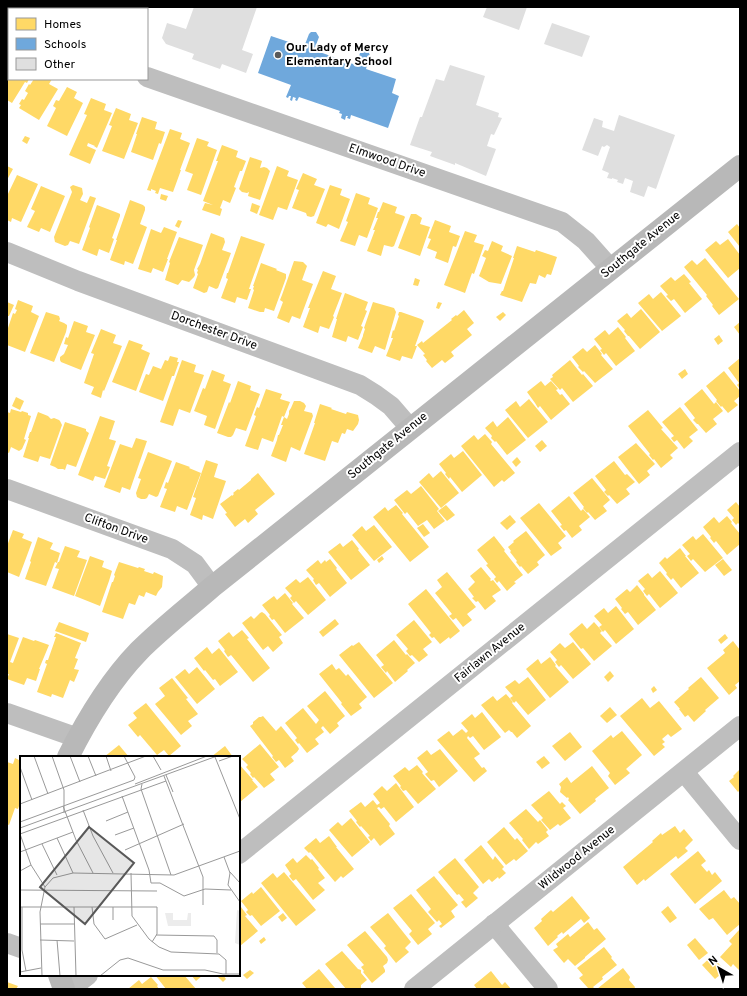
<svg xmlns="http://www.w3.org/2000/svg" width="747" height="996" viewBox="0 0 747 996" font-family="Overpass,sans-serif">
	<style>
		.homes { fill: #ffd966 }
		.schools { fill: #6fa8dc }
		.building { fill: #dfdfdf }
		.lines { fill: none; stroke-linecap: round; stroke-linejoin: round }
		.street { stroke: #bebebe; stroke-width: 20 }
		.secondary { stroke: #b8b8b8; stroke-width: 22 }
		.poi-dot { fill: #595959; stroke: #fff; stroke-width: 1.5 }
		.labels { text-anchor: middle; dominant-baseline: central; stroke-width: 4; stroke-linejoin: round; paint-order: stroke }
		.poi-label { font-size: 12px; font-weight: bold; fill: #000; stroke: #fff; text-anchor: start }
		.street-label { font-size: 12px; fill: #000; stroke: #fff }
		.inset-road { fill: none; stroke: #999; stroke-width: 1 }
		.view { fill: #595959; fill-opacity: 0.15; stroke: #595959; stroke-width: 2 }
		.inset-edge { fill: none; stroke: #000; stroke-width: 2 }
	</style>
	<rect width="100%" height="100%" fill="#fff"/>
	<g class="homes">
		<polygon points="9,61 9,79 29,79 27,83 25,82 12,103 7,100 7,64"/>
		<polygon points="34,79 52,79 49,84 58,89 39,120 19,108 21,105 19,104 22,99 24,100 28,93 25,91 29,84 30,85"/>
		<polygon points="67,87 77,92 74,98 83,103 67,136 47,126 56,108 53,106 56,100 59,101"/>
		<polygon points="91,98 106,104 104,110 112,113 97,148 94,146 95,146 88,143 87,146 96,150 90,164 69,155 87,115 84,114"/>
		<polygon points="116,108 131,114 129,120 138,123 124,159 102,151 112,126 109,125"/>
		<polygon points="142,117 157,122 155,129 165,132 161,144 159,143 153,160 131,152 137,134 136,134"/>
		<polygon points="170,129 182,133 180,139 190,143 180,170 181,170 173,192 160,188 158,194 155,193 156,191 151,189 151,191 147,190"/>
		<polygon points="25,136 30,138 27,144 22,141"/>
		<polygon points="197,138 209,142 207,146 217,150 201,195 187,190 193,174 185,171"/>
		<polygon points="222,145 238,151 236,157 246,161 242,171 240,171 234,187 236,188 230,203 223,200 220,208 222,209 220,216 202,210 205,203 213,205 203,201 218,161 216,161"/>
		<polygon points="250,157 262,161 260,168 264,167 267,168 270,171 260,200 248,196 249,192 247,193 242,192 239,189"/>
		<polygon points="7,166 13,169 7,180"/>
		<polygon points="277,166 289,171 287,176 298,180 287,210 278,207 273,220 259,215"/>
		<polygon points="303,173 317,179 314,185 325,189 314,216 311,217 307,216 306,213 292,208 299,190 296,189"/>
		<polygon points="17,175 38,184 21,222 12,218 11,222 7,220 7,196"/>
		<polygon points="73,185 82,188 83,194 80,200 87,203 90,196 96,198 79,244 70,241 68,245 65,246 55,242 54,237 72,192 70,187"/>
		<polygon points="330,185 342,189 340,195 350,199 339,229 328,224 326,227 316,223"/>
		<polygon points="41,186 65,196 50,232 41,228 39,232 27,227 35,211 31,209"/>
		<polygon points="356,193 370,198 368,204 378,208 367,238 359,235 355,246 340,241 348,222 346,221"/>
		<polygon points="161,194 168,196 166,201 160,199"/>
		<polygon points="130,200 143,205 145,207 145,210 140,224 147,227 133,264 125,261 124,265 110,260 117,240 116,240"/>
		<polygon points="383,202 397,207 395,213 404,216 405,217 394,246 392,247 384,245 381,256 367,251 375,230 373,230 378,218 376,218 378,212 379,212"/>
		<polygon points="252,203 260,206 257,214 250,211"/>
		<polygon points="97,205 118,213 120,214 120,216 112,238 114,239 109,253 99,249 97,256 82,250 90,228 89,227"/>
		<polygon points="411,214 416,214 422,218 420,224 430,227 420,256 398,248"/>
		<polygon points="178,220 182,221 179,228 175,226"/>
		<polygon points="435,220 451,226 449,232 460,236 456,247 453,246 448,263 435,258 437,252 427,248 431,239 428,238"/>
		<polygon points="737,224 740,228 740,247 728,232"/>
		<polygon points="164,227 177,232 167,259 168,259 163,272 153,268 151,273 138,269 151,229 161,233"/>
		<polygon points="465,231 477,235 474,242 484,245 474,274 472,273 465,293 444,285"/>
		<polygon points="211,233 224,238 225,242 222,250 231,253 218,288 216,289 209,286 207,292 204,293 193,288 198,274 197,273 198,270 197,269 200,264"/>
		<polygon points="241,236 265,244 251,283 249,289 251,289 247,300 237,297 235,303 221,298 228,279 226,278 227,273 228,273"/>
		<polygon points="179,237 203,245 194,270 195,275 194,277 189,282 182,280 178,285 165,280 170,263 169,262"/>
		<polygon points="728,239 740,255 740,268 728,278 705,250 716,241 720,245"/>
		<polygon points="492,241 503,246 501,251 512,256 501,284 489,282 479,276 486,258 482,256 485,250 488,251"/>
		<polygon points="517,246 535,252 536,250 557,257 551,275 547,274 545,278 539,275 536,284 530,283 522,302 500,295 502,291 503,291 514,258 513,258"/>
		<polygon points="705,258 739,299 719,315 712,306 713,305 706,296 707,295 684,267 692,260 697,265"/>
		<polygon points="294,261 303,262 307,266 302,280 313,284 300,319 292,316 289,323 277,318 283,302 280,300 282,295"/>
		<polygon points="261,263 277,269 276,270 286,274 286,278 274,311 265,308 264,312 260,312 248,308 254,290 253,289 254,286 253,286"/>
		<polygon points="323,271 336,276 331,289 342,293 333,316 334,317 329,329 320,326 318,333 303,327 310,308 308,308"/>
		<polygon points="684,274 691,282 689,283 702,299 685,313 674,299 671,301 666,296 668,295 660,286 671,277 675,281"/>
		<polygon points="415,278 420,280 418,286 413,285"/>
		<polygon points="661,292 681,316 662,331 638,303 649,294 653,299"/>
		<polygon points="345,293 368,302 365,310 367,311 361,326 363,327 358,340 348,336 346,342 332,337 337,319 336,319"/>
		<polygon points="18,300 33,306 31,312 39,316 25,352 7,345 7,331 13,313 15,314 17,310 15,309"/>
		<polygon points="7,302 14,305 9,316 7,316"/>
		<polygon points="373,302 394,308 396,312 385,350 375,346 372,353 358,348 363,336 363,335 365,329 364,328"/>
		<polygon points="438,302 442,303 439,309 436,308"/>
		<polygon points="641,309 660,332 640,349 629,336 628,336 624,331 625,330 617,321 627,313 631,318"/>
		<polygon points="464,310 474,323 467,329 472,335 451,352 454,356 445,363 442,360 432,368 426,361 427,360 423,355 425,354 417,345 422,341 423,343 452,320 451,319 456,315 457,316"/>
		<polygon points="46,312 59,316 60,319 59,321 64,323 67,325 67,327 66,332 54,362 30,353"/>
		<polygon points="399,312 401,312 421,319 424,321 415,346 417,346 412,359 402,356 400,361 386,356 393,338 391,338 393,330 394,331 399,316 398,315"/>
		<polygon points="503,312 506,315 500,321 496,317"/>
		<polygon points="74,321 88,326 86,332 95,335 81,370 61,362 60,360 60,357 64,354 68,345 64,344 66,337 68,338"/>
		<polygon points="740,322 740,335 734,327"/>
		<polygon points="618,327 626,337 625,338 635,351 616,366 606,353 604,355 600,350 602,349 594,339 605,330 609,335"/>
		<polygon points="101,329 116,335 113,343 122,346 104,391 103,390 101,398 91,394 94,387 84,383 94,354 91,353"/>
		<polygon points="719,335 723,341 718,345 714,339"/>
		<polygon points="129,340 143,345 141,349 150,353 136,391 112,382"/>
		<polygon points="595,345 602,354 601,355 613,369 595,383 584,371 583,372 578,367 579,366 572,357 583,348 587,352"/>
		<polygon points="170,356 178,358 177,362 179,362 174,376 172,376 163,401 139,392 146,374 149,375 153,366 161,369 165,360 168,361"/>
		<polygon points="740,358 740,389 737,385 739,383 728,368"/>
		<polygon points="182,360 196,365 194,372 204,375 190,413 179,409 173,426 160,422"/>
		<polygon points="570,360 582,375 583,374 593,386 573,402 562,388 560,390 550,379 553,377 552,375"/>
		<polygon points="685,369 688,374 682,379 678,374"/>
		<polygon points="212,370 225,375 223,381 231,384 215,429 204,425 207,416 194,411 203,388 205,389"/>
		<polygon points="724,371 740,391 740,396 734,401 738,405 728,413 722,406 721,407 716,401 717,400 706,386"/>
		<polygon points="238,381 251,386 250,390 260,394 246,431 236,428 233,435 231,437 228,437 217,433 229,402 230,403"/>
		<polygon points="541,381 545,386 551,381 558,389 556,390 560,395 562,394 570,404 551,420 540,406 538,408 535,403 527,392"/>
		<polygon points="266,389 282,394 280,399 290,402 284,417 282,416 273,442 262,438 258,450 245,446 256,416 254,415 257,407 259,408"/>
		<polygon points="702,389 714,404 716,402 723,411 713,419 717,424 706,433 698,424 697,424 693,420 695,418 684,404"/>
		<polygon points="16,397 24,401 20,410 12,406"/>
		<polygon points="529,399 548,422 528,438 505,410 516,401 520,407"/>
		<polygon points="294,401 300,401 304,403 306,406 304,411 312,413 313,416 300,451 291,447 286,462 271,456 277,440 278,435 279,435 283,425 281,425 284,417 287,419 289,414 289,411 291,408"/>
		<polygon points="320,404 332,408 331,409 346,414 347,412 358,415 359,420 358,424 353,431 347,429 345,434 342,433 338,443 332,441 325,461 304,454 315,423 314,423"/>
		<polygon points="680,407 698,430 689,437 693,441 684,449 677,440 674,442 671,438 674,436 662,422"/>
		<polygon points="11,409 21,412 22,411 28,413 28,415 31,416 24,439 26,440 22,449 19,451 11,447 9,453 7,452 7,412 10,413"/>
		<polygon points="648,410 663,428 661,429 678,448 670,455 673,458 661,468 654,459 653,460 649,455 650,454 628,426"/>
		<polygon points="38,412 48,416 51,419 54,418 59,420 60,421 62,425 50,459 40,456 38,462 23,457 29,438 28,438 30,432 31,432"/>
		<polygon points="100,416 115,421 109,439 116,441 107,466 110,467 105,479 95,476 93,481 78,475"/>
		<polygon points="508,417 526,440 507,455 496,441 495,442 491,438 492,436 485,428 493,421 497,427"/>
		<polygon points="65,422 86,429 86,431 89,433 76,467 67,464 65,470 63,469 58,469 55,467 50,465"/>
		<polygon points="485,434 492,442 491,444 515,473 504,482 502,480 494,487 461,446 474,435 478,440"/>
		<polygon points="136,438 147,441 130,490 122,487 120,493 104,487 120,444 132,448"/>
		<polygon points="542,440 547,446 540,452 535,446"/>
		<polygon points="636,443 655,464 647,471 650,475 639,484 618,457"/>
		<polygon points="463,451 482,475 462,492 450,477 449,479 445,474 446,473 439,464 451,454 454,458"/>
		<polygon points="148,452 172,461 158,496 156,497 149,494 147,498 145,499 141,499 137,497 136,493 141,479 138,478"/>
		<polygon points="517,457 521,462 516,467 512,462"/>
		<polygon points="206,460 218,464 214,477 226,481 213,519 203,515 202,520 190,515 196,498 193,497"/>
		<polygon points="614,461 625,475 627,474 635,482 626,489 630,494 617,504 609,495 608,496 604,492 606,490 595,476"/>
		<polygon points="176,462 190,467 189,468 201,473 187,510 177,506 175,512 160,507 167,489 164,488 166,482 168,483"/>
		<polygon points="441,471 459,493 441,508 419,482 429,473 433,478"/>
		<polygon points="258,473 275,494 255,510 258,514 248,523 245,519 235,527 225,514 227,513 220,504 232,495 232,496 234,494 233,493 238,489 239,490 251,480 251,479"/>
		<polygon points="592,478 610,500 603,506 607,511 595,520 588,512 587,513 583,508 584,507 573,493"/>
		<polygon points="421,486 439,509 437,511 445,521 434,529 427,520 418,526 407,512 405,514 394,500 407,490 411,494"/>
		<polygon points="569,496 581,511 583,509 590,517 579,526 582,530 572,538 566,530 564,531 560,526 562,525 551,511"/>
		<polygon points="736,502 740,507 740,525 738,523 736,525 732,520 734,518 727,510"/>
		<polygon points="539,503 566,536 558,543 562,548 551,556 520,518"/>
		<polygon points="396,505 403,513 402,514 429,547 410,562 373,517 385,507 388,511"/>
		<polygon points="446,505 455,515 447,521 438,511"/>
		<polygon points="510,515 516,522 507,530 500,523"/>
		<polygon points="727,516 732,522 731,523 740,534 740,544 727,555 716,541 714,543 710,538 711,537 703,527 714,517 719,523"/>
		<polygon points="423,524 430,533 424,537 417,528"/>
		<polygon points="374,525 392,547 374,561 352,535 362,526 366,531"/>
		<polygon points="13,530 24,534 22,538 32,542 19,577 7,572 7,546"/>
		<polygon points="526,531 545,555 537,562 539,565 528,574 521,566 520,567 516,562 517,561 510,552 511,551 508,547 514,542 513,541"/>
		<polygon points="703,534 723,558 705,572 693,559 691,561 687,556 690,554 682,545 693,536 696,540"/>
		<polygon points="494,536 505,550 504,551 523,575 514,582 516,583 507,591 499,581 497,583 494,579 496,577 486,565 488,564 477,550"/>
		<polygon points="38,537 53,543 50,549 60,553 57,563 55,562 46,586 25,579 31,562 30,561"/>
		<polygon points="352,540 359,549 358,550 370,565 351,580 328,552 340,543 343,547"/>
		<polygon points="65,546 80,551 77,557 87,560 74,596 52,588 59,569 55,568 58,562 59,562"/>
		<polygon points="680,548 686,556 685,556 699,573 681,588 673,578 671,580 666,574 667,573 659,563 665,557 667,559"/>
		<polygon points="90,556 104,561 102,567 110,570 112,571 109,581 100,606 75,596"/>
		<polygon points="382,556 384,559 379,563 377,560"/>
		<polygon points="330,559 337,568 336,569 347,583 330,597 319,583 316,585 313,580 314,579 306,570 318,560 321,564 325,560 326,562"/>
		<polygon points="723,559 732,570 724,576 715,565"/>
		<polygon points="119,562 138,568 139,567 145,569 144,571 153,574 154,572 163,576 162,587 158,592 156,596 146,592 144,597 139,595 135,605 129,603 123,619 102,612 112,582 113,582 115,576 114,575"/>
		<polygon points="481,567 491,579 490,580 491,581 493,580 501,590 492,596 496,601 485,610 478,601 476,602 472,598 474,597 468,589 475,582 470,576"/>
		<polygon points="660,571 678,593 660,608 649,594 647,596 643,591 645,589 638,581 648,573 652,578"/>
		<polygon points="447,572 476,607 467,614 472,620 463,627 456,618 453,620 449,616 452,614 435,593 442,587 437,580"/>
		<polygon points="308,577 326,600 308,615 296,601 294,603 290,598 292,596 285,588 296,579 300,583"/>
		<polygon points="637,585 644,594 644,595 656,610 638,625 628,612 625,614 621,609 622,608 615,599 627,589 630,592"/>
		<polygon points="426,589 460,631 450,639 449,637 440,644 434,637 432,638 429,635 431,633 408,604"/>
		<polygon points="285,593 293,603 292,604 304,618 285,633 274,619 272,620 269,616 270,615 262,605 274,596 277,600"/>
		<polygon points="616,606 634,629 616,644 605,630 603,632 599,627 602,625 594,616 604,608 608,613"/>
		<polygon points="262,612 265,614 282,635 279,637 283,643 273,652 268,646 263,650 242,623 251,616 254,619 260,613"/>
		<polygon points="335,619 339,624 323,637 319,632"/>
		<polygon points="414,620 432,642 423,649 428,655 419,662 412,655 410,656 406,651 408,649 396,635"/>
		<polygon points="59,622 89,633 86,642 55,631"/>
		<polygon points="594,622 602,631 600,633 612,646 594,661 583,648 581,649 569,634 582,623 587,629"/>
		<polygon points="242,630 249,638 247,639 270,668 253,682 231,655 228,657 224,651 225,650 218,641 229,632 233,637"/>
		<polygon points="56,633 81,643 75,658 78,659 74,669 79,670 74,682 70,680 63,698 52,694 51,697 37,692 47,664 45,663 46,660 48,660 56,637 54,637"/>
		<polygon points="7,634 19,638 10,662 13,663 11,668 23,637 34,641 35,640 49,645 39,669 40,669 36,681 27,678 24,685 7,679 9,674 7,674"/>
		<polygon points="725,634 728,638 721,644 718,640"/>
		<polygon points="394,640 406,655 407,654 415,663 407,670 408,671 395,682 387,671 386,673 381,667 384,665 376,655"/>
		<polygon points="733,641 740,650 740,681 735,685 737,688 729,695 707,668 725,653 723,650"/>
		<polygon points="359,642 393,683 374,698 339,655 352,645 353,646"/>
		<polygon points="573,642 591,664 573,679 561,665 559,667 555,662 557,660 550,652 560,643 565,648"/>
		<polygon points="207,647 212,654 219,648 238,672 220,686 215,679 213,680 205,670 204,671 194,658"/>
		<polygon points="550,657 556,665 555,666 569,682 550,698 526,669 538,659 541,664"/>
		<polygon points="332,664 336,670 339,668 346,676 348,674 367,697 359,704 362,708 351,716 341,704 342,703 319,674"/>
		<polygon points="197,667 215,689 197,704 175,677 185,669 189,674"/>
		<polygon points="610,671 614,676 608,682 604,677"/>
		<polygon points="528,677 546,700 528,715 516,701 514,703 510,698 513,696 505,687 515,680 519,684"/>
		<polygon points="701,677 719,698 705,710 706,711 694,722 688,715 685,717 679,709 680,709 674,702 689,689 688,688"/>
		<polygon points="172,678 188,698 186,699 198,714 188,721 192,726 181,735 155,704 165,696 159,688"/>
		<polygon points="654,686 657,690 653,693 651,689"/>
		<polygon points="325,691 345,716 337,723 339,726 330,734 323,726 321,728 324,732 315,739 319,744 307,753 299,743 298,744 295,740 297,738 285,723 303,708 316,724 319,720 307,706"/>
		<polygon points="506,694 513,702 512,703 531,726 517,738 512,732 511,732 509,730 505,733 481,705 493,696 497,701"/>
		<polygon points="642,698 650,708 659,701 682,729 671,737 668,734 662,739 665,742 662,744 665,747 654,756 620,716"/>
		<polygon points="146,703 181,746 169,756 164,750 157,755 140,735 138,737 128,725 137,718 133,713"/>
		<polygon points="610,707 617,715 607,723 600,716"/>
		<polygon points="482,712 501,737 484,750 473,736 470,738 468,736 467,738 480,754 474,758 482,768 484,767 487,771 474,782 437,740 449,731 453,736 462,729 466,733 468,731 461,723 472,714 475,718"/>
		<polygon points="263,716 276,731 281,726 298,747 299,749 297,752 291,757 294,761 285,768 279,760 276,762 272,757 273,756 250,726 253,724 253,722 259,717 261,717"/>
		<polygon points="622,731 642,755 626,769 630,773 615,785 608,776 610,773 592,751 611,735 613,738"/>
		<polygon points="570,732 582,747 565,761 552,746"/>
		<polygon points="260,744 279,767 270,774 275,780 264,788 254,777 253,778 250,774 251,773 246,767 248,765 242,759"/>
		<polygon points="119,745 129,757 104,757"/>
		<polygon points="225,746 233,757 211,757"/>
		<polygon points="440,749 458,771 439,787 434,780 431,781 425,774 428,772 417,758 427,750 431,755"/>
		<polygon points="544,756 550,763 542,769 536,762"/>
		<polygon points="15,758 21,761 21,800 18,809 15,808 9,825 7,824 7,762 13,764"/>
		<polygon points="239,764 253,780 252,780 258,787 240,802 239,801"/>
		<polygon points="417,765 423,772 422,773 436,789 418,804 406,790 403,791 400,787 401,786 393,776 405,767 409,771"/>
		<polygon points="592,766 609,788 595,799 596,801 580,814 568,800 569,799 568,797 567,798 560,792 561,787 559,784 567,777 571,783"/>
		<polygon points="740,769 740,790 738,792 729,781 734,777 733,776"/>
		<polygon points="396,783 414,807 396,822 384,807 381,809 379,807 377,808 390,824 389,826 395,834 380,846 374,838 371,841 368,837 370,836 361,826 360,827 356,822 357,821 349,811 361,802 365,807 373,800 377,805 380,803 373,794 382,786 387,791"/>
		<polygon points="549,791 560,804 562,802 566,806 563,808 571,818 560,826 558,824 550,830 541,820 543,818 531,805"/>
		<polygon points="526,809 538,822 540,820 548,830 546,832 549,836 538,844 536,842 529,849 522,840 523,839 509,823"/>
		<polygon points="351,818 370,842 352,857 329,830 338,822 342,826"/>
		<polygon points="675,826 680,833 684,829 693,840 685,848 688,851 678,859 676,856 645,881 644,879 637,885 623,867 653,842 652,841 661,833 662,835"/>
		<polygon points="504,827 515,840 517,838 528,851 516,861 514,859 506,865 487,842"/>
		<polygon points="329,836 337,847 336,847 354,869 343,878 341,876 335,882 310,852 309,853 304,848 316,838 320,843"/>
		<polygon points="481,845 493,860 495,856 504,867 502,869 506,873 499,879 498,877 492,882 489,879 483,884 464,860"/>
		<polygon points="698,851 706,861 701,865 707,872 709,870 712,875 715,872 722,881 695,904 670,874"/>
		<polygon points="306,855 311,860 312,859 319,868 318,869 325,878 318,883 325,890 313,900 296,879 293,881 289,876 291,874 285,865 293,858 297,863"/>
		<polygon points="455,858 479,887 473,893 478,898 466,908 461,902 464,900 459,894 457,895 438,872"/>
		<polygon points="284,872 316,910 296,926 261,883 273,873 277,878"/>
		<polygon points="434,876 458,905 451,911 455,917 441,928 439,926 442,924 439,920 437,922 428,912 431,909 416,890"/>
		<polygon points="261,887 280,911 261,926 252,915 250,916 246,912 248,910 241,901 252,892 253,894"/>
		<polygon points="724,890 731,899 734,897 740,904 740,924 727,935 713,918 709,920 699,909"/>
		<polygon points="411,894 435,923 428,929 432,934 418,945 409,934 412,931 393,908"/>
		<polygon points="572,896 590,918 584,923 581,919 563,934 562,932 557,936 558,937 548,946 534,928 542,921 541,919 551,910 553,912"/>
		<polygon points="668,906 677,918 670,923 661,912"/>
		<polygon points="241,907 247,915 245,916 258,931 240,946 239,945 239,908"/>
		<polygon points="283,913 287,918 282,922 278,917"/>
		<polygon points="388,913 411,942 405,948 409,952 396,963 384,948 386,946 370,927"/>
		<polygon points="588,922 594,930 597,928 606,939 585,957 585,958 575,966 568,959 564,963 553,950 558,947 556,944 568,934 570,937"/>
		<polygon points="739,930 740,931 740,971 733,964 731,967 720,957 732,944 729,941"/>
		<polygon points="365,931 387,957 388,960 387,963 383,966 385,970 385,972 372,983 363,972 364,971 361,967 364,965 347,945"/>
		<polygon points="264,937 266,940 261,944 259,941"/>
		<polygon points="695,938 708,953 699,960 687,945"/>
		<polygon points="604,947 612,957 611,958 617,965 602,977 603,979 593,987 594,988 593,989 587,989 588,988 579,978 583,975 577,968"/>
		<polygon points="342,951 358,969 361,970 361,973 367,980 361,985 361,989 346,989 325,964"/>
		<polygon points="712,956 725,971 715,979 702,965"/>
		<polygon points="623,968 630,977 629,980 635,987 634,989 597,989"/>
		<polygon points="319,969 335,988 338,989 307,989 302,983"/>
		<polygon points="250,970 254,973 247,979 243,975"/>
		<polygon points="491,971 502,985 505,982 511,989 477,989 474,985"/>
		<polygon points="155,975 184,975 196,989 166,989"/>
		<polygon points="191,975 203,975 196,981"/>
		<polygon points="220,975 223,975 226,979 223,982 218,977"/>
		<polygon points="151,977 158,985 157,986 159,989 128,989 139,980 142,984"/>
		<polygon points="7,982 18,986 16,989 7,989"/>
	</g>
	<polygon class="schools" points="311,32 316,32 319,37 314,50 356,65 360,53 362,51 367,51 369,53 370,56 366,69 396,79 392,93 399,96 388,128 351,115 350,119 347,118 348,116 346,116 345,120 341,118 342,114 339,113 340,111 299,97 297,101 295,100 296,98 293,97 292,101 290,100 291,96 289,96 288,98 286,97 291,85 258,73 271,36 304,47 309,34"/>
	<g class="building">
		<polygon points="194,7 257,7 242,50 253,54 246,73 222,64 220,69 192,59 194,54 166,44 162,38 167,23 186,29"/>
		<polygon points="487,7 527,7 519,30 483,17"/>
		<polygon points="552,23 590,36 582,57 544,44"/>
		<polygon points="450,65 485,76 476,105 499,113 498,117 502,118 494,135 491,134 487,146 496,149 486,176 455,163 455,165 430,156 432,152 410,145 420,117 422,117 436,79 444,81"/>
		<polygon points="619,115 675,135 656,189 648,186 644,197 630,192 633,181 625,178 623,184 617,182 618,180 612,178 612,179 607,178 609,173 602,170 610,147 607,145 604,147 602,146 598,156 582,150 594,118 603,121 602,127 614,131"/>
	</g>
	<g class="lines">
		<g class="street">
			<polyline points="12,7 15,9"/>
			<polyline points="147,77 562,222 586,241 611,269"/>
			<polyline points="7,252 78,281 360,385 376,395 391,406 410,428"/>
			<polyline points="7,489 172,549 195,564 212,587"/>
			<polyline points="7,713 78,738"/>
			<polyline points="684,772 740,840"/>
			<polyline points="239,854 740,452"/>
			<polyline points="494,924 548,989"/>
			<polyline points="7,943 21,948"/>
			<polyline points="70,989 88,975"/>
			<polyline points="414,989 740,726"/>
		</g>
		<g class="secondary">
			<path d="M68,757c19,-38 41,-75 71,-106 23,-23 49,-43 73,-64l528,-421"/>
			<polyline points="59,975 64,989"/>
		</g>
	</g>
	<circle class="poi-dot" cx="278" cy="55" r="4"/>
	<g class="labels">
		<g class="poi-label">
			<text x="286" y="48">Our Lady of Mercy<tspan x="286" dy="14">Elementary School</tspan></text>
		</g>
		<g class="street-label">
			<text transform="translate(387 161) rotate(19)">Elmwood Drive</text>
			<text transform="translate(641 245) rotate(-39)">Southgate Avenue</text>
			<text transform="translate(214 331) rotate(20)">Dorchester Drive</text>
			<text transform="translate(388 446) rotate(-39)">Southgate Avenue</text>
			<text transform="translate(116 529) rotate(20)">Clifton Drive</text>
			<text transform="translate(490 653) rotate(-39)">Fairlawn Avenue</text>
			<text transform="translate(577 858) rotate(-39)">Wildwood Avenue</text>
		</g>
	</g>
	<g transform="translate(20 756)">
		<rect width="220" height="220" fill="#fff"/>
		<path d="M217,154l3,1v34l-5,-2zM145,157h8v7h14l1,-7h3v13h-23z" fill="#ececec"/>
		<path class="inset-road" d="M14,0l14,38M32,0l12,34v23M50,0l10,26M68,0l8,20M86,0l5,15M133,0l8,14M195,1l25,62M199,5l14,-5M0,11l12,33M146,19l7,17M144,20l39,101v28M115,28l72,-28M122,28l-1,5 30,86M102,40l27,74 2,13h9l24,13 21,-7 26,1M0,48l126,-48M43,50l13,34 17,33M63,54l10,26 20,37M86,65l22,-9M0,66l114,-42 1,-3 -11,-21M0,72l197,-72M0,78l146,-53M0,78l11,31 14,22M95,79l19,-7M37,82l16,35M22,88l15,31M105,94l59,-26M0,96l53,-20M204,101l6,16 -2,12 12,17M0,115l11,-6M210,116l10,11M111,117l1,43 17,23 10,8 12,5 48,2 7,6v14M0,134l137,1M0,151h137v27l-5,8M2,151v43l4,21M54,151l2,69M72,151l2,17 11,15 32,-14M93,151v13M20,168h34M136,179l58,1 3,4v13M20,184l34,1M37,184l3,36M0,216l21,-4M22,220l-2,-64 5,-25 8,-9 20,-5 101,2 66,-24M80,220l20,-16 8,-2 35,12h42l18,4h17"/>
		<path class="view" d="M69,71l45,36 -49,61 -45,-37z"/>
		<rect width="220" height="220" class="inset-edge"/>
	</g>
	<rect width="747" height="996" fill="none" stroke="#000000" stroke-width="16"/>
	<rect x="8" y="8" width="140" height="72" fill="#ffffff" stroke="#999999"/>
	<rect x="16" y="18" width="20" height="12" fill="#ffd966" stroke="#999999"/>
	<text x="44" y="28" font-size="12" fill="#000000">Homes</text>
	<rect x="16" y="38" width="20" height="12" fill="#6fa8dc" stroke="#999999"/>
	<text x="44" y="48" font-size="12" fill="#000000">Schools</text>
	<rect x="16" y="58" width="20" height="12" fill="#dfdfdf" stroke="#999999"/>
	<text x="44" y="68" font-size="12" fill="#000000">Other</text>
	<g transform="translate(719 968) rotate(321)" stroke="#ffffff" stroke-width="3" paint-order="stroke">
	<path d="M0-3L7 15L0 10L-7 15Z" fill="#000000"/>
	<text y="-6" font-size="11" font-weight="bold" text-anchor="middle" fill="#000000">N</text>
	</g>
</svg>
